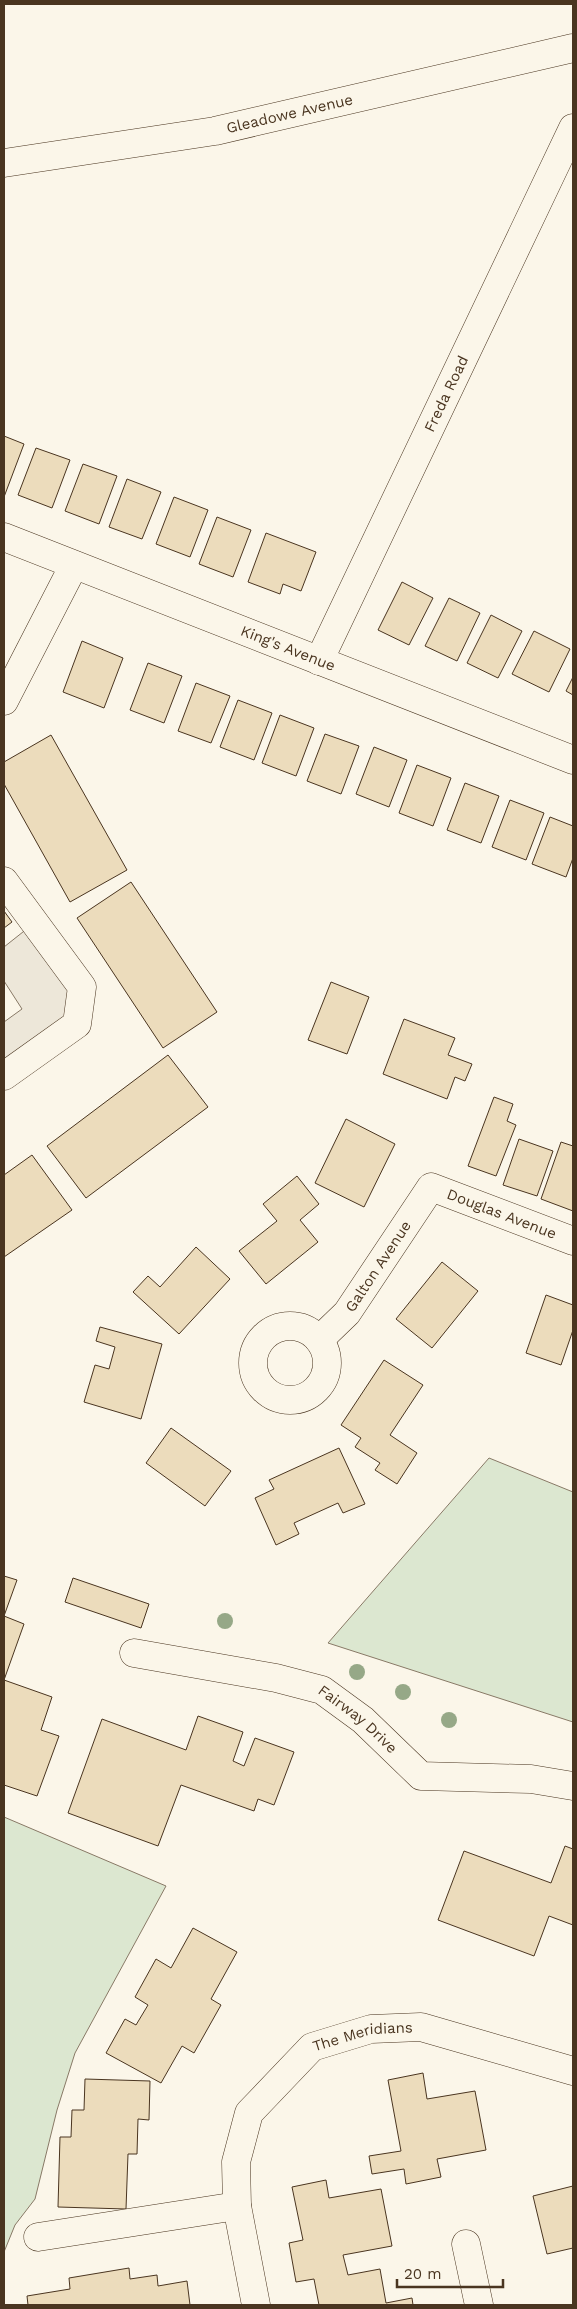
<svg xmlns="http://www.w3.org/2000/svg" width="577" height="2309" viewBox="0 0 577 2309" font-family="'Work Sans',sans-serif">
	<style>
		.green { fill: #dce7d0; stroke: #887966 }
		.parking { fill: #ede7d9; stroke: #887966 }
		.building { fill: #ecdcbc; stroke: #4a3520 }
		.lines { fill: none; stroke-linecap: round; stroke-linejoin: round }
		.minor-casing { stroke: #4a3520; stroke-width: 29 }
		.minor { stroke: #fbf6e9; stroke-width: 28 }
		.tree { fill: #96a887 }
		.labels { text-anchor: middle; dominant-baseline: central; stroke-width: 4; stroke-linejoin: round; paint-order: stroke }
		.street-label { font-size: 15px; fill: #4a3520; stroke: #fbf6e9 }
	</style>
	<rect width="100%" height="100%" fill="#fbf6e9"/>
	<g class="green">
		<polygon points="489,1458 573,1492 573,1722 328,1643"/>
		<polygon points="4,1817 166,1886 75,2053 57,2110 35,2199 15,2225 4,2252"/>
	</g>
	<polygon class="parking" points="33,924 74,988 71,1021 4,1070 4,1022 22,1009 4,981 4,947"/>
	<g class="building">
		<polygon points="4,436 24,444 4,497"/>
		<polygon points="36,448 70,460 52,508 18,495"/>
		<polygon points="83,464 117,476 99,524 65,511"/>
		<polygon points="127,479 161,492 142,539 109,527"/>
		<polygon points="174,497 208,510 190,557 156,544"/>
		<polygon points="217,517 251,530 233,577 199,564"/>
		<polygon points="266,533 316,552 301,591 283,584 280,594 248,582"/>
		<polygon points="402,582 433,598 409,645 378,630"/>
		<polygon points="449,598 480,613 457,661 425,646"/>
		<polygon points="491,615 522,631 498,678 467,663"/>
		<polygon points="534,631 570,649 549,692 512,674"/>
		<polygon points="82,641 123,658 104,708 63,692"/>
		<polygon points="148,663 182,676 164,723 130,710"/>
		<polygon points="573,677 573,695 566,691"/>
		<polygon points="196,683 230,696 211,743 178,731"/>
		<polygon points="238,700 272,713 254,760 220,747"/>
		<polygon points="280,715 314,728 296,776 262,763"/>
		<polygon points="325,734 359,746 341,794 307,781"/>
		<polygon points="51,735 127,870 70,902 4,784 4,762"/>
		<polygon points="374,747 407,760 389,807 356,794"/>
		<polygon points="417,765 451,778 433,826 399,813"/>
		<polygon points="465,783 499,796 481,843 447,830"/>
		<polygon points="510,800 544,813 526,860 492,847"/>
		<polygon points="550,817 573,826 573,858 566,877 532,864"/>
		<polygon points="131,882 217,1012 163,1048 77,918"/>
		<polygon points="4,911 12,922 4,928"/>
		<polygon points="331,982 369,997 347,1054 308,1040"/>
		<polygon points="404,1019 455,1038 448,1055 472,1064 465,1081 455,1077 447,1099 383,1074"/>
		<polygon points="168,1055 208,1107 86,1198 47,1146"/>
		<polygon points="494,1097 513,1104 507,1121 516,1125 496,1176 468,1166"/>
		<polygon points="346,1119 395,1144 364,1207 315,1183"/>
		<polygon points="519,1139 553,1151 537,1196 503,1185"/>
		<polygon points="561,1142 573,1146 573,1211 541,1199"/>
		<polygon points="32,1155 72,1210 4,1257 4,1175"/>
		<polygon points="297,1176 319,1204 300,1220 318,1242 266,1284 239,1251 277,1221 263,1204"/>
		<polygon points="196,1247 230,1279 179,1334 133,1292 148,1276 160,1287"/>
		<polygon points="442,1262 478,1291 432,1348 396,1319"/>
		<polygon points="546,1295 573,1305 573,1330 561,1365 526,1353"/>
		<polygon points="100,1327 162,1344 141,1419 84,1402 95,1365 109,1369 115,1347 96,1341"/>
		<polygon points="384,1360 423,1385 390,1435 417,1453 397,1484 375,1470 380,1463 355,1447 361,1438 341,1425"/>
		<polygon points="171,1428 231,1471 205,1506 146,1463"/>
		<polygon points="339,1448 365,1504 343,1513 338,1503 294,1523 299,1534 276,1545 255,1498 274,1489 269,1480"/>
		<polygon points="4,1576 17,1580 4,1616"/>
		<polygon points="73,1578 149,1604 141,1628 65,1602"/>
		<polygon points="4,1616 24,1624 4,1680 52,1697 41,1730 59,1736 37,1796 4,1785"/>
		<polygon points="198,1716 243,1732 233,1761 244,1766 255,1738 294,1752 274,1805 258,1799 254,1811 181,1785 158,1846 68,1813 102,1719 186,1750"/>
		<polygon points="565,1846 573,1849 573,1925 549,1916 534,1956 438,1920 464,1851 551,1883"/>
		<polygon points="193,1928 237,1952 211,1999 221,2005 194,2053 182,2046 161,2083 106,2053 125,2019 136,2025 148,2005 135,1997 156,1959 171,1968"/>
		<polygon points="423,2073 427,2099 475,2091 486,2150 437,2159 441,2177 406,2184 404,2169 372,2174 369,2156 401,2151 388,2080"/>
		<polygon points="85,2079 150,2081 149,2120 138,2119 137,2154 128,2154 126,2209 58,2207 60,2137 71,2137 72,2110 84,2110"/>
		<polygon points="326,2180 329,2198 381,2189 392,2246 343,2255 348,2275 380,2269 386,2303 412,2298 413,2305 319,2305 314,2279 296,2282 289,2243 303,2240 292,2187"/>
		<polygon points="573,2186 573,2248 547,2254 533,2196"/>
		<polygon points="129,2268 130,2279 157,2275 158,2286 187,2281 190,2305 28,2305 27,2296 70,2289 69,2278"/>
	</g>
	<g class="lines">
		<g class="minor-casing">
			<g id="minor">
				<path id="s1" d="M4,163l211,-32 358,-83"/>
				<path id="s2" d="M4,537l569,223"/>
				<path id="s3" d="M319,661l254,-533"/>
				<polyline points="4,701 74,565"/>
				<polyline points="4,881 82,987 77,1024 4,1076"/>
				<circle cx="290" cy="1363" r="37"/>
				<path id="s4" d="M319,1340l28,-27 84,-126 142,54"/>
				<path id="s5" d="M134,1653l142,25 46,12 41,30 58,56 110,3 42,7"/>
				<polyline points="38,2237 237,2206"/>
				<polyline points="466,2244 479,2305"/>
				<path id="s6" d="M256,2305l-19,-99 -1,-44 13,-49 63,-66 59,-18 50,-2 152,44"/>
			</g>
		</g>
		<use href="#minor" class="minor"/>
	</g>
	<g class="tree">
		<circle cx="225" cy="1621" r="8"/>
		<circle cx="357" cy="1672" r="8"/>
		<circle cx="403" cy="1692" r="8"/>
		<circle cx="449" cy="1720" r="8"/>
	</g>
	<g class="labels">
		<g class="street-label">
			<text stroke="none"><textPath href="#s1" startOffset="290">Gleadowe Avenue</textPath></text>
			<text stroke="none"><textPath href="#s3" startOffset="296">Freda Road</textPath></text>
			<text stroke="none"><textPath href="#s2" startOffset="305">King's Avenue</textPath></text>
			<text stroke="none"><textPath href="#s4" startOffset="266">Douglas Avenue</textPath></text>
			<text stroke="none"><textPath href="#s4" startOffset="95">Galton Avenue</textPath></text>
			<text stroke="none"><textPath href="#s5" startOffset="238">Fairway Drive</textPath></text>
			<text stroke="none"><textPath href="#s6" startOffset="339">The Meridians</textPath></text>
		</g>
	</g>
	<rect width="577" height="2309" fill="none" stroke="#4a3520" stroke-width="10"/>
	<path d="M397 2279v8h106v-8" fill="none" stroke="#4a3520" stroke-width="2.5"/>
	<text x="404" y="2279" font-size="15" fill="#4a3520" stroke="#fbf6e9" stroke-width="4" paint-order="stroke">20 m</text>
</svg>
